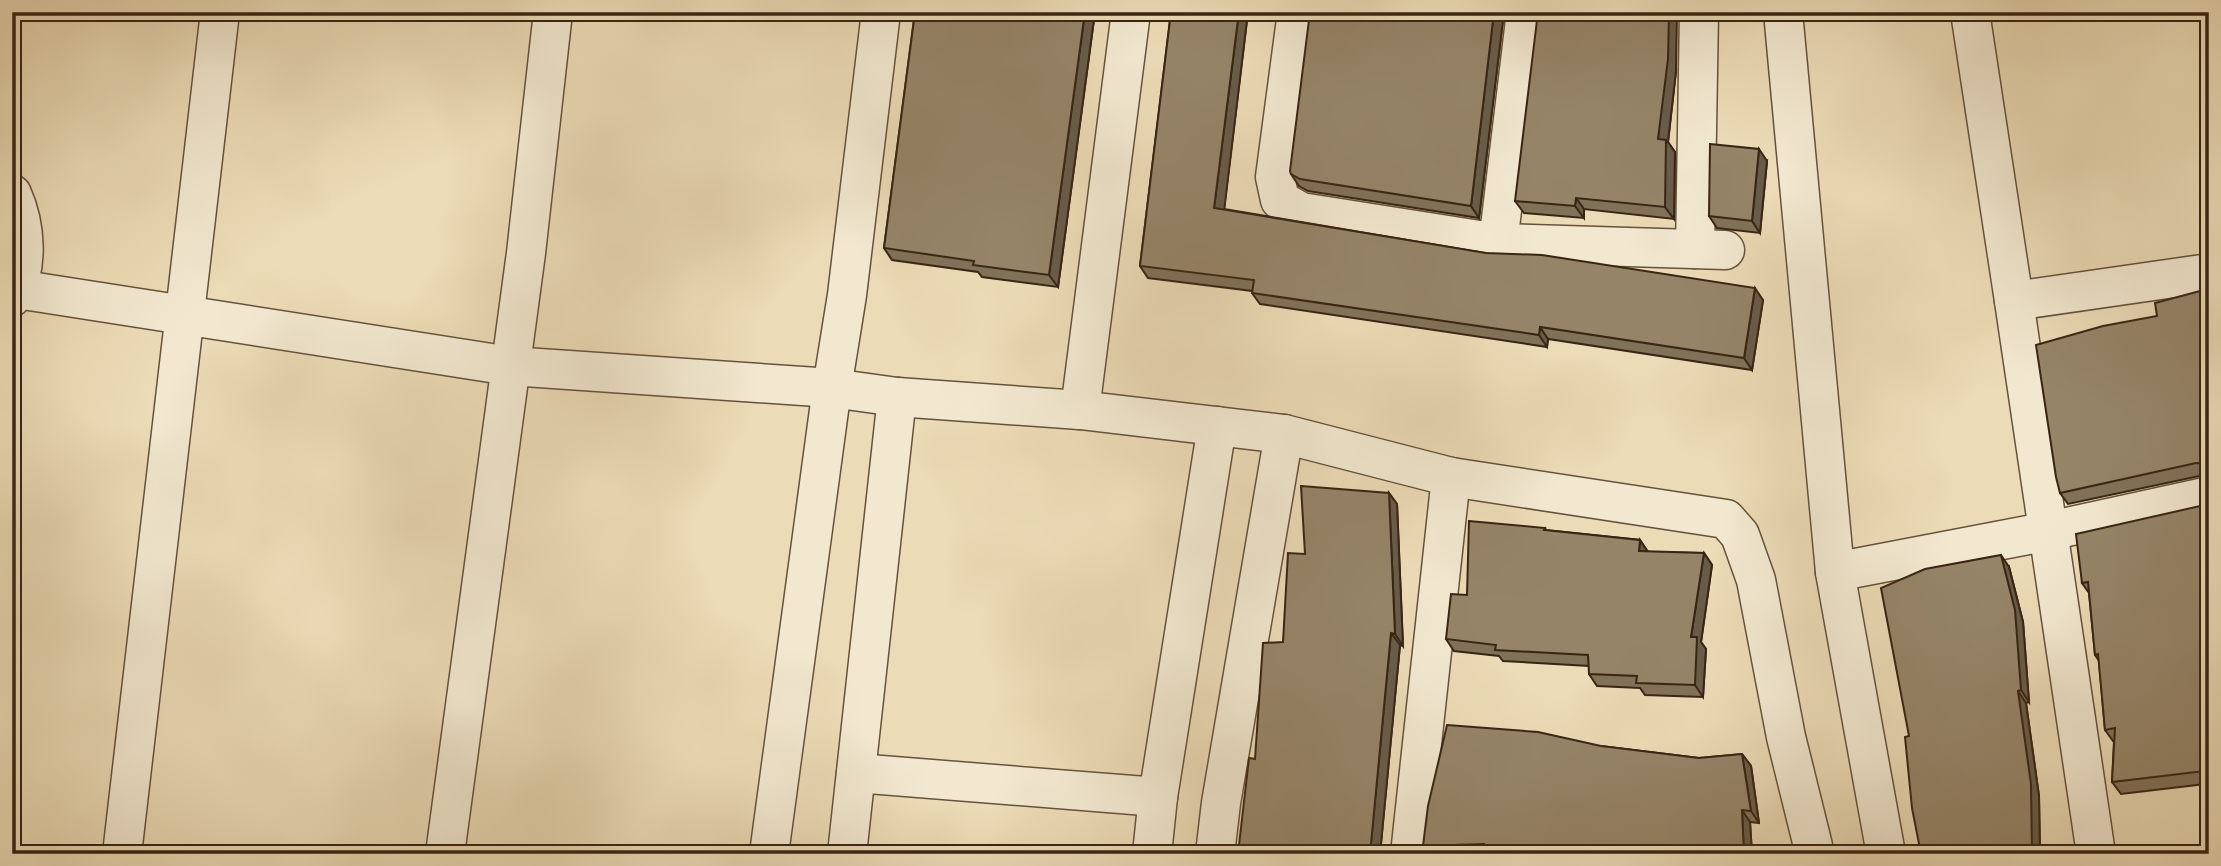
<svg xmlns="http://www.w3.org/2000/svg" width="2221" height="866" viewBox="0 0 2221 866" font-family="'IM FELL Double Pica',serif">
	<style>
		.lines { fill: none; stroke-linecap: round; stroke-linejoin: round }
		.minor-casing { stroke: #65523c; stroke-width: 41 }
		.minor { stroke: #f2e8d0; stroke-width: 38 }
		.wall { fill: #807259; stroke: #382514; stroke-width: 2 }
		.shaded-wall { fill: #685c49; stroke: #382514; stroke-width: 2 }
		.building { fill: #958468; stroke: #382514; stroke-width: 2 }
	</style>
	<rect width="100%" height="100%" fill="#ebdbb6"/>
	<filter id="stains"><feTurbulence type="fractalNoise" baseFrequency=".00286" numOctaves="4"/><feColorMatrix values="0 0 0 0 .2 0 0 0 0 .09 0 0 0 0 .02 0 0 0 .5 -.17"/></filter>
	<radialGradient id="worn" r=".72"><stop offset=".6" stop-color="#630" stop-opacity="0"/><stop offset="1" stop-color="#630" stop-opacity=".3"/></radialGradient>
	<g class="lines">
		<g class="minor-casing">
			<g id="minor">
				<polyline points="1297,12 1275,177 1280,200 1301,212 1498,243 1725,250"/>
				<polyline points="1783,12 1835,572 1886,854"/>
				<polyline points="1970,12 2014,301"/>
				<path d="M12,194c14,31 17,73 0,103"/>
				<polyline points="1498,243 1526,12"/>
				<polyline points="1695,249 1699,12"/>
				<polyline points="17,289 510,366 832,388 897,397 1080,410 1284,434 1451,477 1726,519 1740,535 1756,580 1786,737 1813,846 1812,854"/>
				<polyline points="1080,410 1131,12"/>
				<polyline points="1835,572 2049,531 2209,496"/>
				<polyline points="856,773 1158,797 1217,426"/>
				<polyline points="122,854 220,12"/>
				<polyline points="445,854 526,253 553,12"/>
				<polyline points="769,854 832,388 847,295 881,12"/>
				<polyline points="847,854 897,397"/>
				<polyline points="1152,854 1158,797"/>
				<polyline points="1215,854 1221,803 1284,434"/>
				<polyline points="1410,854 1451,477"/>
				<polyline points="2096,854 2014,301 2209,273"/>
			</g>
		</g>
		<use href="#minor" class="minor"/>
	</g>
	<g class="wall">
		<polygon points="915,12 1095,12 1058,287 982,277 978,272 892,260 884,248"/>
		<polygon points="1171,12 1248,12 1224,209 1763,300 1752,370 1548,339 1547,347 1260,304 1252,293 1252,291 1148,278 1140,266"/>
		<polygon points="1504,12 1479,218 1308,191 1299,186 1291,174"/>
		<polygon points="1676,71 1668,142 1675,152 1674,219 1584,209 1584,218 1524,213 1515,201"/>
		<polygon points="1767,161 1760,233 1717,228 1709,216"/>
		<polygon points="2209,291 2209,475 2204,475 2068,504 2060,493 2157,316"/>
		<polygon points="1389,493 1397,504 1403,646 1400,645 1380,854 1238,854 1255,759 1283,642 1305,554"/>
		<polygon points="2206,505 2205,784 2121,794 2112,782 2114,741 2113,741 2105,730 2099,661 2095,655 2089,593 2082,583"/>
		<polygon points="1545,528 1546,530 1640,540 1648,552 1704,553 1712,565 1701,642 1706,649 1703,697 1645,695 1640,688 1597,686 1589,674 1589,666 1503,661 1499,656 1454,651 1446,639 1467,595"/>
		<polygon points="2009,567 2023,622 2029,702 2026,703 2039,796 2040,854 1921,854 1909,736"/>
		<polygon points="1601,746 1699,758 1742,754 1751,766 1759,823 1750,822 1752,854 1428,854 1423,846"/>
	</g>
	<g class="shaded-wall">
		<polygon points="1085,12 1095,12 1058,287 1049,275"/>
		<polygon points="1239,12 1248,12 1223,220 1214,208"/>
		<polygon points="1494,12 1504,12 1479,218 1471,206"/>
		<polygon points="1669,12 1677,12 1676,71 1668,142 1675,152 1674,219 1665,207 1658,139"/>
		<polygon points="1759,149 1767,161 1760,233 1752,221"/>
		<polygon points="1576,198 1584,209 1584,218 1575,206"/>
		<polygon points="1755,288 1763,300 1752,370 1744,358"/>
		<polygon points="1540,327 1548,339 1547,347 1539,335"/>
		<polygon points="1389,493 1397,504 1403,646 1395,634"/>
		<polygon points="1640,540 1648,552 1639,551"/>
		<polygon points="1704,553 1712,565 1701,642 1706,649 1703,697 1695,685 1691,637"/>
		<polygon points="2001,555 2009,567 2023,622 2029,702 2021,690"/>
		<polygon points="1391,633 1400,645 1380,854 1370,854"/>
		<polygon points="2018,691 2026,703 2039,796 2040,854 2032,854"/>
		<polygon points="1742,754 1751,766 1759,823 1751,811"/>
		<polygon points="1742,810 1750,822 1752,854 1744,854"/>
	</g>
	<g class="building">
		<polygon points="915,12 1085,12 1049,275 973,265 974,261 884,248"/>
		<polygon points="1171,12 1239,12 1214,208 1486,253 1542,255 1755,288 1744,358 1540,327 1539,335 1252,293 1254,280 1140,266"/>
		<polygon points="1310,12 1494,12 1471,206 1300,179 1291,174 1290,171"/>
		<polygon points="1538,12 1669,12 1668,59 1658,139 1666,140 1665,207 1576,198 1575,206 1515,201"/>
		<polygon points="1710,144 1759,149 1752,221 1709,216"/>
		<polygon points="2200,291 2209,291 2209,464 2196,463 2060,493 2056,477 2036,345 2103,326 2157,316 2155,303"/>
		<polygon points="1301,486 1389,493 1395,634 1391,633 1370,854 1238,854 1249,758 1255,759 1263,643 1283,642 1288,553 1305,554"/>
		<polygon points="2209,504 2209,807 2204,771 2112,782 2115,728 2105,730 2098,654 2095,655 2088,582 2082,583 2076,534"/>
		<polygon points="1469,521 1545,528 1544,530 1640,540 1639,551 1704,553 1691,637 1697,637 1695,685 1636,683 1637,676 1589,674 1588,655 1495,650 1496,645 1446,639 1451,594 1467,595"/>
		<polygon points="2001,555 2015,610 2021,690 2018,691 2031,784 2032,854 1921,854 1912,808 1905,737 1909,736 1881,588 1925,569"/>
		<polygon points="1447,725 1538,732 1601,746 1699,758 1742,754 1751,811 1742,810 1744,854 1600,854 1561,848 1484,848 1484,844 1423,846 1428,806"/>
	</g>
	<rect width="2221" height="866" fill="none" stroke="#ebdbb6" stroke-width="42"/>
	<rect x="14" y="14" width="2193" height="838" fill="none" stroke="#382514" stroke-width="3.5"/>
	<rect x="21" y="21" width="2179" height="824" fill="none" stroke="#382514" stroke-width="2"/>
	<rect width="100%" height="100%" filter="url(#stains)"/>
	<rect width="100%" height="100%" fill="url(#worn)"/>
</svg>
